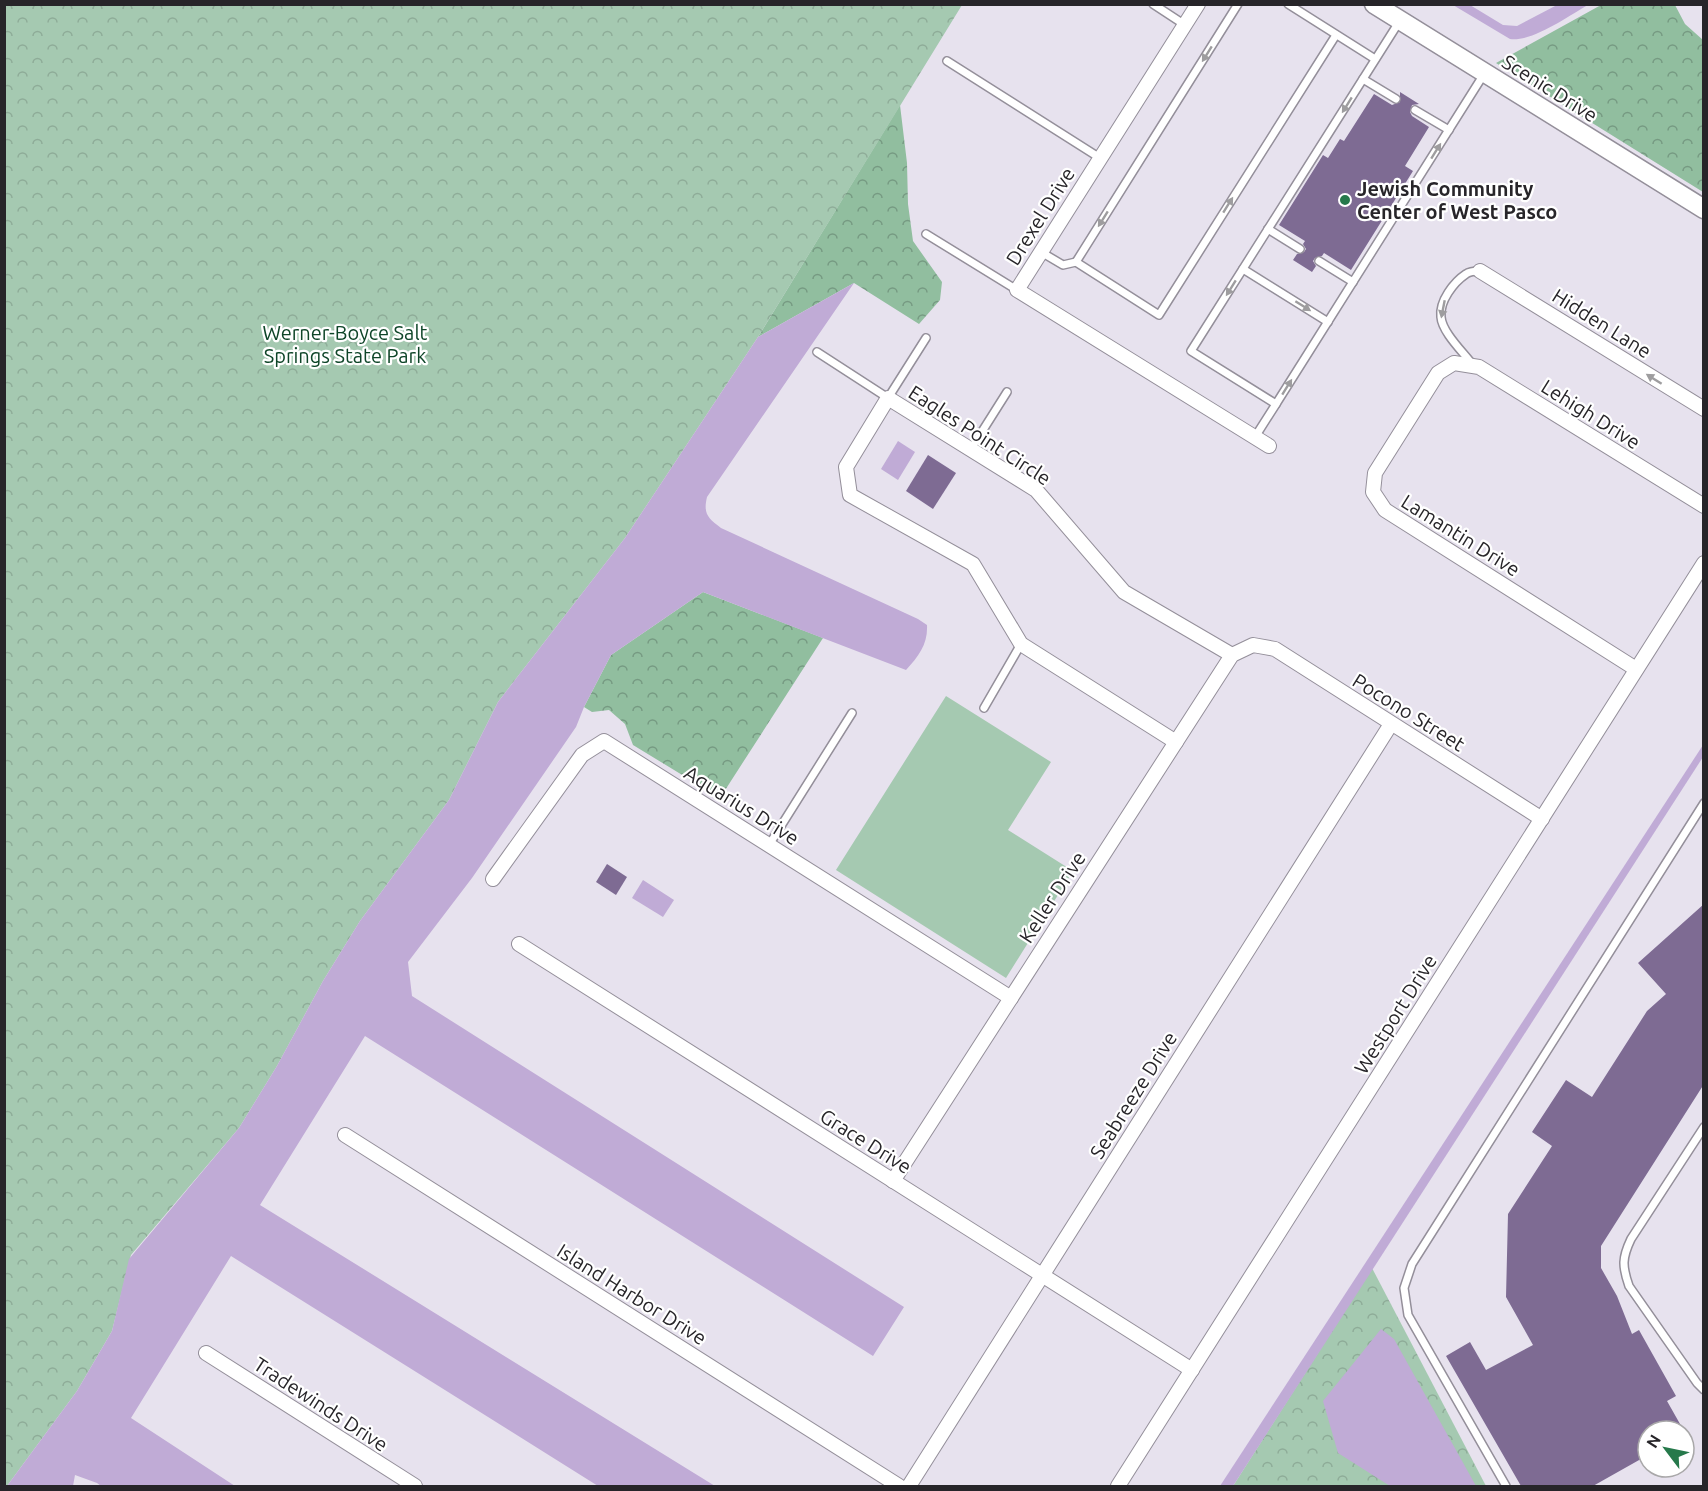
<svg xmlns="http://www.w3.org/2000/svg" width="1708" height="1491" viewBox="0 0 1708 1491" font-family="Ubuntu,sans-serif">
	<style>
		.grass { fill: #a5c9b1 }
		.forest { fill: url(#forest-crowns) }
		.park { fill: url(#park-crowns) }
		.water { fill: #c0abd6 }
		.building { fill: #7e6b93 }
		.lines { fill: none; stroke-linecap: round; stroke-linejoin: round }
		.service-casing { stroke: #948f9a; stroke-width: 10 }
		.minor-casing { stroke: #948f9a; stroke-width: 16 }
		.tertiary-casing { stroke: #948f9a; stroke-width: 21 }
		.service { stroke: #fff; stroke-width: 7 }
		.minor { stroke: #fff; stroke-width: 14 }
		.tertiary { stroke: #fff; stroke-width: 18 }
		.oneway { fill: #9e9d9f }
		.poi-dot { fill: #26794b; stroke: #fff; stroke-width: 2 }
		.labels { text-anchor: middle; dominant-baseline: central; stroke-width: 4.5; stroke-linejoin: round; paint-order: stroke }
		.street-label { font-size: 20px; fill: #272529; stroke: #fff }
		.poi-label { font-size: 20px; font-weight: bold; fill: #272529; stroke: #fff; text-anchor: start }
		.park-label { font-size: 20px; fill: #0e4528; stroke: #fff }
	</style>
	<defs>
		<pattern id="forest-crowns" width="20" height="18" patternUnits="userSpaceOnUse" patternTransform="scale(1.5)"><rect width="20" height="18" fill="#91be9f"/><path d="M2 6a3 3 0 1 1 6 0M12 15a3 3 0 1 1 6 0" fill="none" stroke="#769a82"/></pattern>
		<pattern id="park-crowns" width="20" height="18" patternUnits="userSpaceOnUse" patternTransform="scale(1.5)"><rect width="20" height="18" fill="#a5c9b1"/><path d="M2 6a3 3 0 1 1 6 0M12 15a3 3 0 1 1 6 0" fill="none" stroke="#8eac98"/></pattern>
	</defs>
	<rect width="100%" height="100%" fill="#e7e2ee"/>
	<polygon class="grass" points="946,696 1051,762 1008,830 1073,871 1006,978 836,870"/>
	<g class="forest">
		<polygon points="1601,5 1675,5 1685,24 1703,40 1703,192 1496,63"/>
		<polygon points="900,105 907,163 908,204 913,241 942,282 940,300 919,324 854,283 758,337"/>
		<polygon points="703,592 823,638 720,798 633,745 625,724 609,710 592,712 584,707 611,655"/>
	</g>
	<g class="park">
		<polygon points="5,5 962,5 758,337 625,538 498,702 449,800 360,921 323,981 277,1066 239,1128 131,1255 112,1331 77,1391 7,1486 5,1486"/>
		<polygon points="1372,1268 1486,1486 1233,1486"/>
	</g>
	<g class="water">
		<path d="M1453,5h17l33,20 14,1 40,-21h31c-20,11 -55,37 -78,34z"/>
		<path d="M854,283l-147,214c-4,17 1,21 14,31l197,91 9,6c1,19 -8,31 -21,45l-203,-78 -92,63 -27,52 -8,20 -104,151 -64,84 4,34 492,311 -31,49 -508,-320 -105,169 455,281h-117l-367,-230 -100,162 104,68h-134l-4,-3 -22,-8 -2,11h-66l70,-95 35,-60 17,-72 110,-131 38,-62 46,-85 37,-60 89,-121 49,-98 127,-164 133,-201z"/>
		<polygon points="898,441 915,452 898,480 881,469"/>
		<polygon points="1703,745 1703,757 1233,1486 1220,1486"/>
		<polygon points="643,880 674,900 663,917 632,898"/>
		<polygon points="1381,1329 1394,1339 1476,1486 1390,1486 1338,1453 1323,1401"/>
	</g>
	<g class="building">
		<polygon points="1400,92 1419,104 1412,105 1410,112 1412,116 1429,127 1405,166 1413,171 1351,270 1324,253 1322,256 1315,258 1313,261 1316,266 1312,272 1293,260 1297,254 1304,252 1306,249 1303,244 1305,241 1279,225 1323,155 1328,158 1340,139 1344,141 1374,94 1392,105 1400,102"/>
		<polygon points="928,455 956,473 933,509 906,491"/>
		<polygon points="607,864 627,877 616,895 596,882"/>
		<polygon points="1704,904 1704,1084 1601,1246 1601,1268 1617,1296 1632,1334 1639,1330 1676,1396 1667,1401 1684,1431 1648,1431 1648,1455 1593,1486 1521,1486 1446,1356 1470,1342 1486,1370 1533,1345 1506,1297 1508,1214 1552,1146 1532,1132 1566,1080 1592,1097 1647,1011 1666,994 1638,963"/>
	</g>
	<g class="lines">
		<g class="service-casing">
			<g id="service">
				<polyline points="1153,4 1185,25"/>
				<polyline points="1238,4 1076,262 1159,315 1336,35"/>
				<polyline points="1288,4 1375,59"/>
				<polyline points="1399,22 1191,351 1276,404 1484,74"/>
				<polyline points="947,61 1100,158"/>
				<polyline points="1363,79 1396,99"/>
				<polyline points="1415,110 1449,130"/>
				<polyline points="1268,229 1300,249"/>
				<polyline points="926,234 1017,290"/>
				<polyline points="1041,252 1063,265 1076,262"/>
				<polyline points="1319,261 1353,282"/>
				<polyline points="1243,269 1328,322"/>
				<polyline points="817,352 888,398 926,338"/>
				<path d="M1472,364c-9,-12 -30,-32 -31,-47 -2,-16 13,-35 25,-43 4,-3 10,-3 14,-3"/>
				<polyline points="1255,437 1276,404"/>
				<polyline points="971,449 1007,392"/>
				<polyline points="984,708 1021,644"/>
				<polyline points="769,845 852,713"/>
				<path d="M1704,1127l-73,112c-9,19 -9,27 -2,47l68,97 7,7"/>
				<polyline points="1506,1486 1408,1315 1404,1288 1412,1264 1704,803"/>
			</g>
		</g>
		<g class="minor-casing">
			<g id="minor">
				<polyline points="1198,4 1017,290 1269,446"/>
				<polyline points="1480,271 1704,409"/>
				<polyline points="1636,669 1385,510 1373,492 1375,473 1438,373 1454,363 1479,367 1704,506"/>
				<polyline points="1176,742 1021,644 973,564 850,495 846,467 888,398 1036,490 1124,592 1232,655"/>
				<polyline points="493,879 582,755 604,741 1011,998"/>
				<polyline points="519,944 1192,1370"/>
				<polyline points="345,1135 899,1486"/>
				<polyline points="893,1181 1232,655 1253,645 1275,649 1542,819"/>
				<polyline points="206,1353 415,1486"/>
				<polyline points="909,1486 1391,724"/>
				<polyline points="1118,1486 1704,563"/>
			</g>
		</g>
		<g class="tertiary-casing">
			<polyline id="tertiary" points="1374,4 1704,209"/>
		</g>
		<use href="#service" class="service"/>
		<use href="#minor" class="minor"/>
		<use href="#tertiary" class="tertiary"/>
	</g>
	<defs><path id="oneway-solid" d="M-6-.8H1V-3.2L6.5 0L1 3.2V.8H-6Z" transform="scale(1.5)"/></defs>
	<g class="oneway">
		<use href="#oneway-solid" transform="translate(1207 54) rotate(122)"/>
		<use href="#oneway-solid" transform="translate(1347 105) rotate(122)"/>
		<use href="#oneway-solid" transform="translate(1436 151) rotate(-58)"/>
		<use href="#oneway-solid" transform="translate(1228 205) rotate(-58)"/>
		<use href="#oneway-solid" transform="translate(1103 219) rotate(122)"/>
		<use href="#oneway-solid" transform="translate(1231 288) rotate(122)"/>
		<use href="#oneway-solid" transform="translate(1303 306) rotate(32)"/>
		<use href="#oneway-solid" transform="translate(1443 309) rotate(101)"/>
		<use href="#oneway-solid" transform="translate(1654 379) rotate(-148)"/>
		<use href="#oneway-solid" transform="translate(1287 387) rotate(-58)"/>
	</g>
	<circle class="poi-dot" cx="1345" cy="200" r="6"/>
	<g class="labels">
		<g class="street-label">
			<text transform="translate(1550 88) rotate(32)">Scenic Drive</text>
			<text transform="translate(1040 216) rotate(-58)">Drexel Drive</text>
			<text transform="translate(1602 323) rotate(32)">Hidden Lane</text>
			<text transform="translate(1591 414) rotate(32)">Lehigh Drive</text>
			<text transform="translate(980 435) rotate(33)">Eagles Point Circle</text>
			<text transform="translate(1461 535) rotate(32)">Lamantin Drive</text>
			<text transform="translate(1409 712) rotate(32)">Pocono Street</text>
			<text transform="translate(742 805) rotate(32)">Aquarius Drive</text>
			<text transform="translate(1052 897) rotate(-57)">Keller Drive</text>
			<text transform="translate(1395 1014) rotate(-58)">Westport Drive</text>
			<text transform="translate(1133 1095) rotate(-58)">Seabreeze Drive</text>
			<text transform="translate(866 1141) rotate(32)">Grace Drive</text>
			<text transform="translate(632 1294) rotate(32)">Island Harbor Drive</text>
			<text transform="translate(321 1404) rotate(33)">Tradewinds Drive</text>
		</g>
		<g class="poi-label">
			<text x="1357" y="188">Jewish Community<tspan x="1357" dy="23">Center of West Pasco</tspan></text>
		</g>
		<g class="park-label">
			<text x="345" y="332">Werner-Boyce Salt<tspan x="345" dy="23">Springs State Park</tspan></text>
		</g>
	</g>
	<rect width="1708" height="1491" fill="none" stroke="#272529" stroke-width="12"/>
	<g transform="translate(1666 1449) rotate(302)"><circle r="28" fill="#ffffff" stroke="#a9a8a9" stroke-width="1.5"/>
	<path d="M0-4.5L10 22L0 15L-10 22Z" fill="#26794b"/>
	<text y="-9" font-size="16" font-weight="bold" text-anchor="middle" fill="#272529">N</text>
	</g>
</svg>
